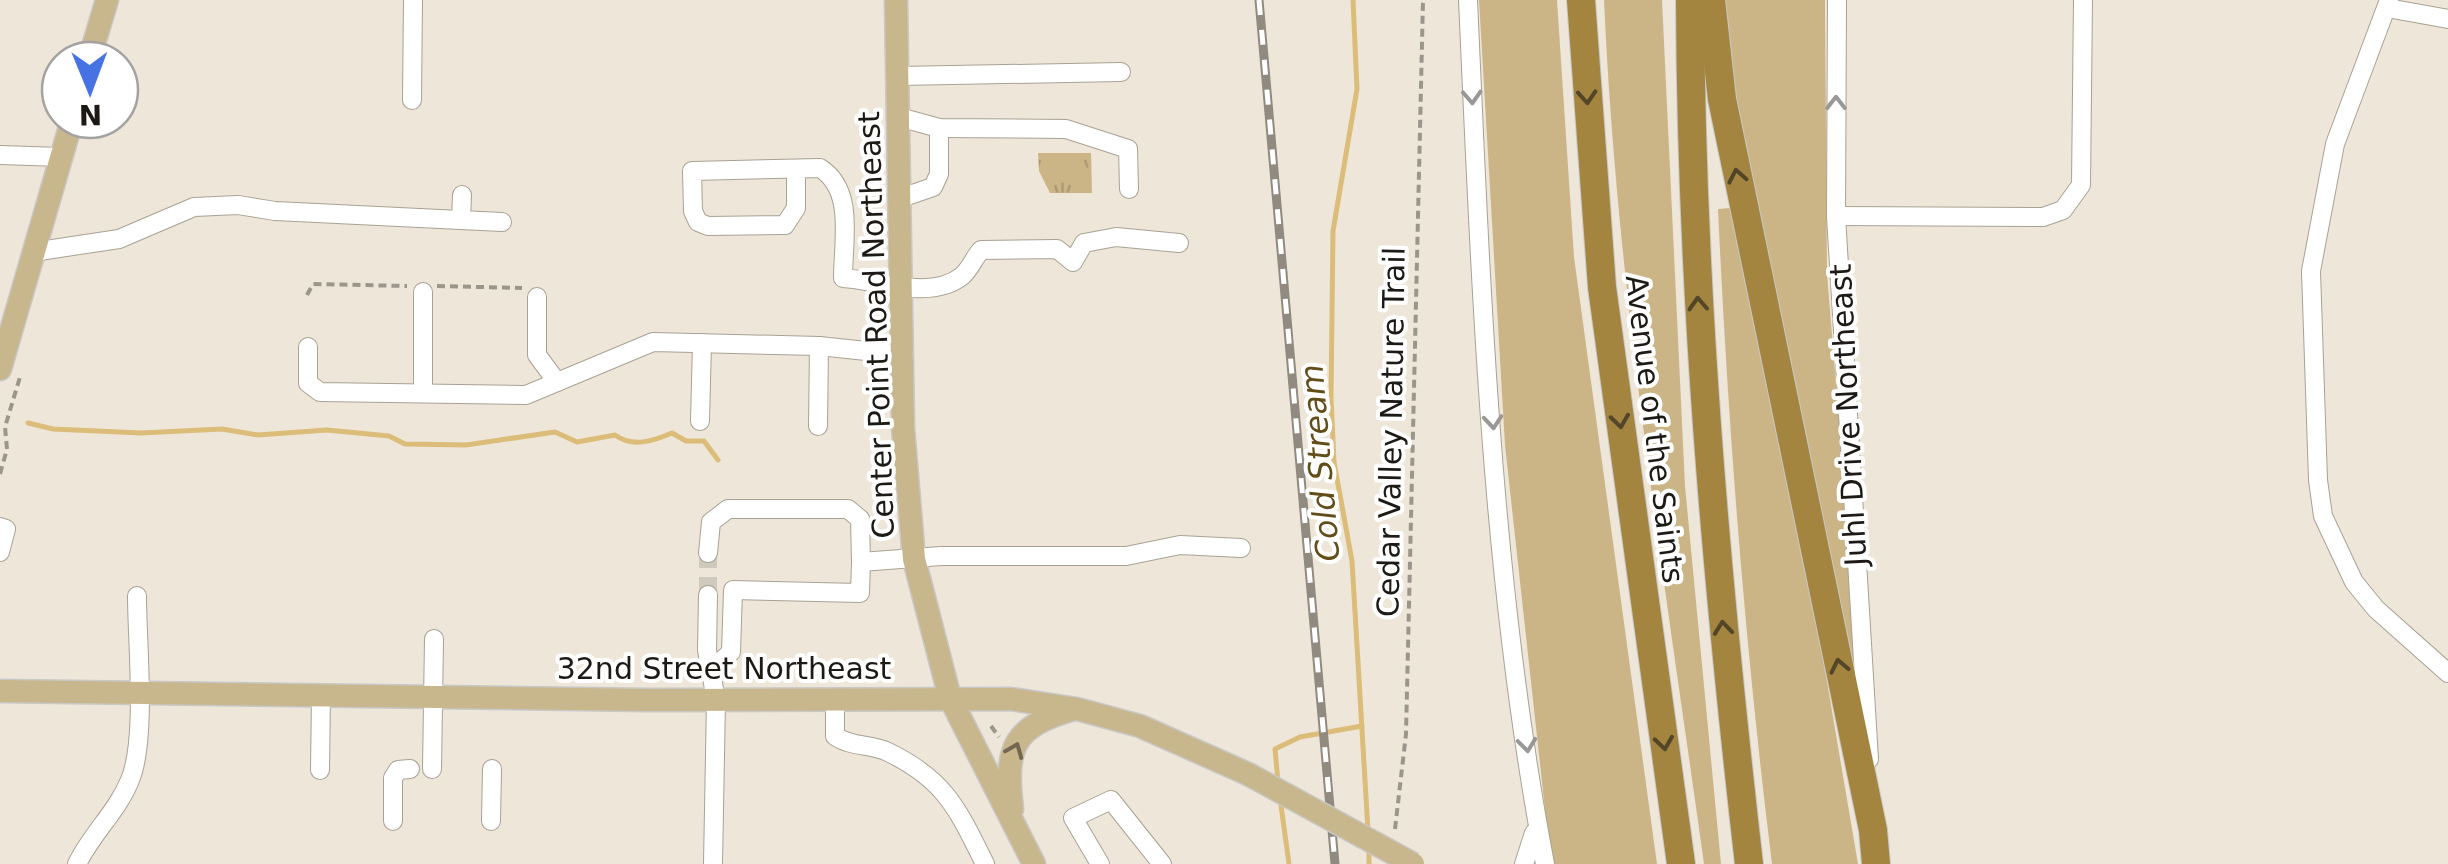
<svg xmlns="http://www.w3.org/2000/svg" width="2448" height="864" viewBox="0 0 2448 864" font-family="'DejaVu Sans',sans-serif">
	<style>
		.grass { fill: #cbb587 }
		.park { fill: url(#park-tufts) }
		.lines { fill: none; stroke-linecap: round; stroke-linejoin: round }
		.stream { stroke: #dbbc79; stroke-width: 5 }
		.minor-tunnel { stroke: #cfc8bc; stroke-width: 18; stroke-dasharray: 18 9; stroke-linecap: butt }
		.minor-casing { stroke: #a8a294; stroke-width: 20 }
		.major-casing { stroke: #c9c8c7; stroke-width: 25 }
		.highway-casing { stroke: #c9c8c7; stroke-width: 30 }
		.path { stroke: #9b968c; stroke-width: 4; stroke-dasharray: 8 5; stroke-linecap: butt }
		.minor { stroke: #fff; stroke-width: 18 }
		.major { stroke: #c8b68c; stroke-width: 22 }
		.highway { stroke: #a38540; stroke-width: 28 }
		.rail-casing { stroke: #908a81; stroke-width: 9 }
		.rail { stroke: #fff; stroke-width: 5; stroke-dasharray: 15; stroke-linecap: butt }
		.major-bridge-casing { stroke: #c9c8c7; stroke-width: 25; stroke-linecap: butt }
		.major-bridge { stroke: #c8b68c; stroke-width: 22 }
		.oneway { stroke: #999896 }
		.oneway2 { stroke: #534527 }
		.oneway3 { stroke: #726851 }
		.labels { text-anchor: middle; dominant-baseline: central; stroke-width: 8; stroke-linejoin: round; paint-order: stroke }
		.street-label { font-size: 30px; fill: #1d1a16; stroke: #fff }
		.water-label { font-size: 32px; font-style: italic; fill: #624d19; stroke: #fff }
	</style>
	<defs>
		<pattern id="park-tufts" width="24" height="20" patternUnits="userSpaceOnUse" patternTransform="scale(2.5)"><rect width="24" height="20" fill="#cbb587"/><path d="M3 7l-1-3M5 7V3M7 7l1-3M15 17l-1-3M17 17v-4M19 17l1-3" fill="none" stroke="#ae9b74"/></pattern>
	</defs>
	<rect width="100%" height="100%" fill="#eee7d9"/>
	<g class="grass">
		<polygon points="1479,0 1557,0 1574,257 1657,864 1551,864 1505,445"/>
		<path d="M1604,0h58l23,486 36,378h-17c-40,-287 -87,-574 -100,-864z"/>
		<polygon points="1725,0 1825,0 1827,274 1860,678 1852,680 1733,87"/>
		<path d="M1730,208l86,409 42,247h-86c-27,-217 -44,-436 -54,-655z"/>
	</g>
	<polygon class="park" points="1038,153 1091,153 1092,193 1050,193 1039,171"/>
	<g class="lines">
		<g class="stream">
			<polyline points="1353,0 1357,89 1333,231 1331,397 1334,462 1352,561 1368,831"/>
			<path d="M28,423l25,6 88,4 81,-4 36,6 69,-5 62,6 16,8 61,1 89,-13 22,10 38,-7c18,13 38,6 57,-2l14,8h18l14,19"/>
			<polyline points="1278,782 1275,749 1300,737 1362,726"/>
			<polyline points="1280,798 1289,864"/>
			<polyline points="1369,847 1369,864"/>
		</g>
		<polyline class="minor-tunnel" points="708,595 708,553"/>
		<g class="minor-casing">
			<g id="minor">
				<path d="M1468,0c13,287 23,581 77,864"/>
				<polyline points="1837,0 1836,216 1869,759"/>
				<polyline points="2389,0 2335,144 2311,271 2318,480 2323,516 2354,582 2376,609 2448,673"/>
				<polyline points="2387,8 2448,19"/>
				<polyline points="898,76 1121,72"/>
				<polyline points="412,100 413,0"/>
				<polyline points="899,117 939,128 1066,129 1128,149 1129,189"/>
				<polyline points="0,155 61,157"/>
				<path d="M796,169v39l-11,17 -77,1 -10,-4 -5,-11 -1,-40 128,-3c35,22 23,73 23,110 35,2 88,23 119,-2 8,-7 12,-18 19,-26l76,-1 16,13 11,-19 32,-6 63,6"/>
				<polyline points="901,198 933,187 939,174 939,128"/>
				<polyline points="1836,216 2043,217 2063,210 2081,185 2083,0"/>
				<polyline points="461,220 462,195"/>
				<polyline points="33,252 119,239 194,207 238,205 275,211 502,222"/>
				<polyline points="537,297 537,355 557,382"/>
				<polyline points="308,347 308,383 320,392 526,395 653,342 819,346 904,355"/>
				<polyline points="423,393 423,292"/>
				<polyline points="700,421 702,343"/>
				<polyline points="818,426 819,346"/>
				<polyline points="0,527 6,529 0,552"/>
				<polyline points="708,553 711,522 728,509 848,509 860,519 861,562 941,556 1126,556 1180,545 1241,548"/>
				<polyline points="708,595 707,650 716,700 713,864"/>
				<polyline points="713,669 731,652 733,590 860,593 861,562"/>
				<path d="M835,699v37c15,11 36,8 53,16 58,28 70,58 97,112"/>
				<polyline points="432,769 434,639"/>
				<polyline points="320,770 321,695"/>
				<polyline points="393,821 393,778 398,770 410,769"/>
				<polyline points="491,821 492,769"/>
				<path d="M77,864c15,-31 40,-52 53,-84 17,-41 7,-137 7,-184"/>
				<polyline points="1100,864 1073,818 1111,800 1162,864"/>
				<polyline points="1524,864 1534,833"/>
			</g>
		</g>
		<g class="major-casing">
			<g id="major">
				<polyline points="896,0 903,428 914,559 950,698 1034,864"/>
				<polyline points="89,60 107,0"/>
				<polyline points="0,369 72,120"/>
				<polyline points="0,691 647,700 1011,699 1077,709 1140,726 1248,774"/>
				<path d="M1012,809c-7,-62 0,-82 62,-100"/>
			</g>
		</g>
		<g class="highway-casing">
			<g id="highway">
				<polyline points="1581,0 1602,287 1681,864"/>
				<path d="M1690,0c1,290 26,576 59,864"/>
				<polyline points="1711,0 1722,99 1873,830 1876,864"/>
			</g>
		</g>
		<g class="path">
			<polyline points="437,286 522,288"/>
			<polyline points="307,295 313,284 407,286"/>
			<polyline points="0,474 7,449 5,427 20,377"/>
			<polyline points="991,726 999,737"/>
			<polyline points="1395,829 1406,734 1423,0"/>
		</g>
		<use href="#minor" class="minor"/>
		<use href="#major" class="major"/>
		<use href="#highway" class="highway"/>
		<g class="rail-casing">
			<polyline id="rail" points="1259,0 1335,864"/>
		</g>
		<use href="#rail" class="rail"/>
		<g class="major-bridge-casing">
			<polyline id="major-bridge" points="1248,774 1413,864"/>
		</g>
		<use href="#major-bridge" class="major-bridge"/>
	</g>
	<defs><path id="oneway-chevron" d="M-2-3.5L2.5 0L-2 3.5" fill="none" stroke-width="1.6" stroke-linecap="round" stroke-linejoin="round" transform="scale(2.5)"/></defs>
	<g class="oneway">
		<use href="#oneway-chevron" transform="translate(1472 97) rotate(87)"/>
		<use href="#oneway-chevron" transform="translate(1836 103) rotate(-90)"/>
		<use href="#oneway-chevron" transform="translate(1493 422) rotate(85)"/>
		<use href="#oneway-chevron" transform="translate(1527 745) rotate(83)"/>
	</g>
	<g class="oneway2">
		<use href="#oneway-chevron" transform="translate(1587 97) rotate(86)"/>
		<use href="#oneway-chevron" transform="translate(1737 176) rotate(-101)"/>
		<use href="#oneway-chevron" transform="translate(1698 304) rotate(-93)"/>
		<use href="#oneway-chevron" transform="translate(1620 421) rotate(82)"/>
		<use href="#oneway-chevron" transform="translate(1723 628) rotate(-96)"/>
		<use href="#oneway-chevron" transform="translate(1839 666) rotate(-102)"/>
		<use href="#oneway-chevron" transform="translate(1664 743) rotate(82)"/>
	</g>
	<use class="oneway3" href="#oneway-chevron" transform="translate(1015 750) rotate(-68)"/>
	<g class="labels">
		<g class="street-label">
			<text transform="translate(876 325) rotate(-92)">Center Point Road Northeast</text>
			<text transform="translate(1848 415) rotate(-93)">Juhl Drive Northeast</text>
			<text transform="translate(1655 429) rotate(83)">Avenue of the Saints</text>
			<text transform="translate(1391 432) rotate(-89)">Cedar Valley Nature Trail</text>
			<text x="724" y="668">32nd Street Northeast</text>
		</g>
		<g class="water-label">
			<text transform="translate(1320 463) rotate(-95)">Cold Stream</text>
		</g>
	</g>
	<g transform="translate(90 90) rotate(179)"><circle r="48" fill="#ffffff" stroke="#a5a3a2" stroke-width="2.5"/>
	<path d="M0-8L18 38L0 25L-18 38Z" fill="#4672e4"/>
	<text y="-15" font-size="28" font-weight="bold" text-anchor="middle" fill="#1d1a16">N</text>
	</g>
</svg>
